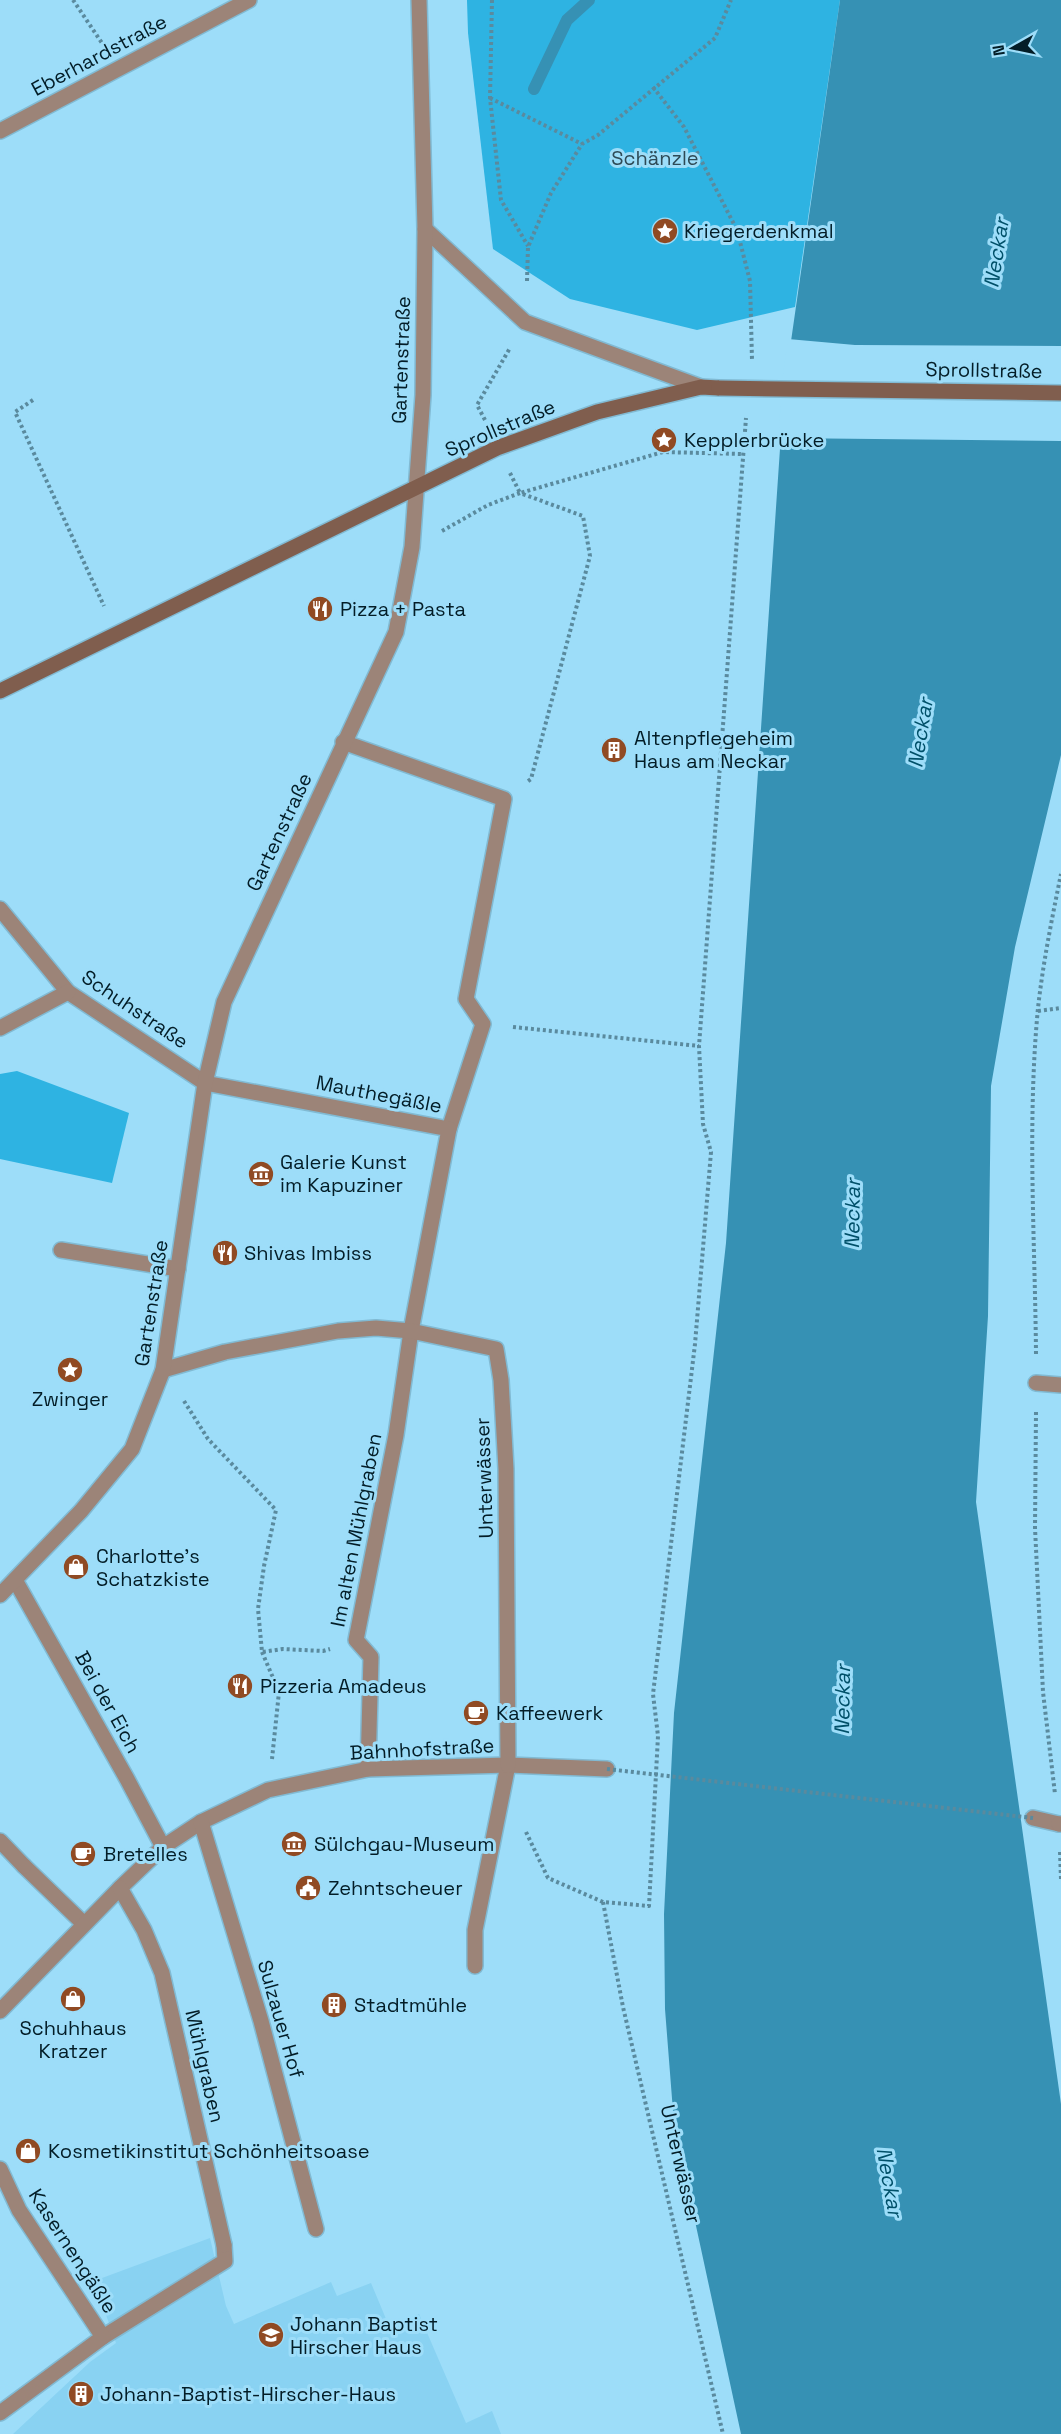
<svg xmlns="http://www.w3.org/2000/svg" width="1061" height="2434" viewBox="0 0 1061 2434" font-family="'Space Grotesk',sans-serif">
	<style>
		.built { fill: #89d2f2 }
		.green { fill: #2eb3e2 }
		.water { fill: #3691b4 }
		.pier { fill: #9dddf9 }
		.lines { fill: none; stroke-linecap: round; stroke-linejoin: round }
		.stream { stroke: #3691b4; stroke-width: 12 }
		.service-casing { stroke: #81bad3; stroke-width: 18 }
		.pedestrian-casing { stroke: #81bad3; stroke-width: 18 }
		.minor-casing { stroke: #81bad3; stroke-width: 18 }
		.secondary-casing { stroke: #81bad3; stroke-width: 18 }
		.path { stroke: #5a8a9e; stroke-width: 4; stroke-dasharray: 3 3; stroke-linecap: butt }
		.service { stroke: #9c8478; stroke-width: 15 }
		.pedestrian { stroke: #9c8478; stroke-width: 15 }
		.minor { stroke: #9c8478; stroke-width: 15 }
		.secondary { stroke: #805e4e; stroke-width: 15 }
		.secondary-bridge-casing { stroke: #81bad3; stroke-width: 18; stroke-linecap: butt }
		.path-bridge { stroke: #5a8a9e; stroke-width: 4; stroke-dasharray: 3 3; stroke-linecap: butt }
		.secondary-bridge { stroke: #805e4e; stroke-width: 15 }
		.labels { text-anchor: middle; dominant-baseline: central; stroke-width: 6; stroke-linejoin: round; paint-order: stroke }
		.street-label { font-size: 20px; fill: #031d27; stroke: #9dddf9 }
		.park-label { font-size: 20px; fill: #2e4a56; stroke: #9dddf9 }
		.poi-label { font-size: 20px; fill: #031d27; stroke: #9dddf9; text-anchor: start }
		.water-label { font-size: 21px; font-style: italic; fill: #005069; stroke: #9dddf9 }
	</style>
	<rect width="100%" height="100%" fill="#9dddf9"/>
	<polygon class="built" points="210,2238 226,2306 234,2324 331,2282 337,2296 371,2283 389,2326 419,2314 466,2423 492,2411 501,2434 13,2434 90,2362 116,2343 94,2281"/>
	<g class="green">
		<polygon points="467,0 840,0 795,307 697,330 570,299 493,249 468,33"/>
		<polygon points="17,1071 129,1113 112,1183 0,1159 0,1074"/>
	</g>
	<polygon class="water" points="840,0 1061,0 1061,755 1015,947 991,1086 988,1316 976,1502 1061,2104 1061,2434 741,2434 674,2124 665,2009 664,1914 674,1713 726,1243 784,390"/>
	<polygon class="pier" points="788,339 855,345 1061,346 1061,441 779,438 781,389"/>
	<g class="lines">
		<polyline class="stream" points="534,89 567,20 589,0"/>
		<g class="service-casing">
			<g id="service">
				<polyline points="343,742 504,799 466,999 483,1024 449,1129"/>
				<polyline points="61,1250 178,1269"/>
				<polyline points="1036,1383 1061,1385"/>
				<polyline points="475,1966 475,1930 508,1765"/>
				<polyline points="103,2337 225,2261 224,2245"/>
			</g>
		</g>
		<g class="pedestrian-casing">
			<g id="pedestrian">
				<polyline points="15,1580 127,1779 163,1847"/>
				<polyline points="1033,1818 1059,1824"/>
				<polyline points="24,1866 84,1924"/>
				<polyline points="0,2011 120,1888 163,1847 201,1822 268,1790 368,1769 508,1765 607,1769"/>
			</g>
		</g>
		<g class="minor-casing">
			<g id="minor">
				<polyline points="0,131 249,0"/>
				<polyline points="425,229 525,322 701,387"/>
				<polyline points="0,909 68,992 205,1083 449,1129 411,1331 396,1435 356,1640 371,1657 368,1769"/>
				<polyline points="0,1028 68,992"/>
				<polyline points="163,1370 225,1352 338,1331 376,1328 411,1331 496,1349 501,1380 506,1469 508,1765"/>
				<polyline points="0,1595 81,1511 132,1449 163,1370 205,1083 224,1002 396,632 412,547 423,395 425,229 419,0"/>
				<polyline points="201,1822 261,2021 316,2229"/>
				<polyline points="1059,1824 1061,1824"/>
				<polyline points="0,1841 24,1866"/>
				<polyline points="120,1888 144,1930 162,1973 224,2245"/>
				<polyline points="0,2169 19,2210 103,2337 0,2413"/>
			</g>
		</g>
		<g class="secondary-casing">
			<polyline id="secondary" points="0,691 497,448 597,412 701,387 719,388"/>
		</g>
		<g class="path">
			<polyline points="73,0 102,43"/>
			<polyline points="492,0 490,98 501,200 528,246"/>
			<polyline points="653,87 684,127 737,230 750,281 752,360"/>
			<polyline points="490,98 582,144"/>
			<polyline points="527,281 528,247 551,193 582,144 598,135 715,38 731,0"/>
			<polyline points="33,400 15,412 104,606"/>
			<polyline points="485,420 477,405 510,348"/>
			<polyline points="510,473 520,493 663,452 742,454"/>
			<polyline points="442,531 488,505 520,493 583,516 590,556 531,779 527,782"/>
			<polyline points="1038,1011 1061,1008"/>
			<polyline points="513,1027 699,1046"/>
			<path d="M1036,1354c-1,-115 -9,-231 2,-346 5,-45 14,-90 23,-134"/>
			<polyline points="184,1401 208,1439 276,1510 264,1566 258,1609 262,1652 283,1649 323,1651 330,1649"/>
			<polyline points="1036,1412 1035,1528 1043,1692 1055,1794"/>
			<polyline points="262,1652 279,1692 272,1759"/>
			<polyline points="526,1832 548,1878 603,1902 649,1906 658,1736 653,1694 695,1344 711,1152 703,1124 699,1046 746,418"/>
			<polyline points="1060,1852 1061,1879"/>
			<polyline points="603,1902 623,2007 723,2434"/>
		</g>
		<use href="#service" class="service"/>
		<use href="#pedestrian" class="pedestrian"/>
		<use href="#minor" class="minor"/>
		<use href="#secondary" class="secondary"/>
		<g class="secondary-bridge-casing">
			<polyline id="secondary-bridge" points="719,388 1061,393"/>
		</g>
		<polyline class="path-bridge" points="607,1769 1033,1818"/>
		<use href="#secondary-bridge" class="secondary-bridge"/>
	</g>
	<defs>
		<g id="sight-disc" transform="scale(1.35)"><circle r="9.5" fill="#904a23" stroke="#9dddf9"/><path d="M0-6L1.8-2.2L6-1.7L2.9 1.2L3.7 5.4L0 3.3L-3.7 5.4L-2.9 1.2L-6-1.7L-1.8-2.2Z" fill="#fff"/></g>
		<g id="restaurant-disc" transform="scale(1.35)"><circle r="9.5" fill="#904a23" stroke="#9dddf9"/><path d="M-5-6h1v4h1v-4h1v4h1v-4h1v5L-1.5 .5V6h-2V.5L-5-1ZM5-6V6H3V1.5H1.5Q1.5-4 5-6Z" fill="#fff"/></g>
		<g id="building-disc" transform="scale(1.35)"><circle r="9.5" fill="#904a23" stroke="#9dddf9"/><path d="M-4-6H4V6H1V3H-1V6H-4ZM-2.5-4.3h1.7v1.8h-1.7ZM.8-4.3h1.7v1.8H.8ZM-2.5-1h1.7V.8h-1.7ZM.8-1h1.7V.8H.8Z" fill="#fff"/></g>
		<g id="museum-disc" transform="scale(1.35)"><circle r="9.5" fill="#904a23" stroke="#9dddf9"/><path d="M0-6L6-3V-2H-6V-3ZM-5-1h2V3h-2ZM-1-1h2V3h-2ZM3-1h2V3H3ZM-6 4H6V6H-6Z" fill="#fff"/></g>
		<g id="shop-disc" transform="scale(1.35)"><circle r="9.5" fill="#904a23" stroke="#9dddf9"/><path d="M-5-2.5h2.3a2.7 3.5 0 0 1 5.4 0H5L5.5 6h-11ZM-1.5-2.5h3a1.5 2.3 0 0 0-3 0Z" fill="#fff"/></g>
		<g id="cafe-disc" transform="scale(1.35)"><circle r="9.5" fill="#904a23" stroke="#9dddf9"/><path d="M-5.5-4.5H6V0H3Q3 3.5 0 3.5H-2.5Q-5.5 3.5-5.5 0ZM3-3.2v2h1.7v-2ZM-6 4.5H4V6H-6Z" fill="#fff"/></g>
		<g id="civic-disc" transform="scale(1.35)"><circle r="9.5" fill="#904a23" stroke="#9dddf9"/><path d="M-.6-6.5H3V-4.5H.6V-3L4-1V1h2V6H-6V1h2V-1L-.6-3ZM-1.2 2.5V6h2.4V2.5Z" fill="#fff"/></g>
		<g id="university-disc" transform="scale(1.35)"><circle r="9.5" fill="#904a23" stroke="#9dddf9"/><path d="M0-5L7-2L0 1L-7-2ZM-4 1L0 2.5L4 1V4Q0 6-4 4Z" fill="#fff"/></g>
	</defs>
	<g fill-rule="evenodd">
		<use href="#sight-disc" x="665" y="231"/>
		<use href="#sight-disc" x="664" y="440"/>
		<use href="#restaurant-disc" x="320" y="609"/>
		<use href="#building-disc" x="614" y="750"/>
		<use href="#museum-disc" x="261" y="1174"/>
		<use href="#restaurant-disc" x="225" y="1253"/>
		<use href="#sight-disc" x="70" y="1370"/>
		<use href="#shop-disc" x="76" y="1567"/>
		<use href="#restaurant-disc" x="240" y="1686"/>
		<use href="#cafe-disc" x="476" y="1713"/>
		<use href="#museum-disc" x="294" y="1844"/>
		<use href="#cafe-disc" x="83" y="1854"/>
		<use href="#civic-disc" x="308" y="1888"/>
		<use href="#shop-disc" x="73" y="1999"/>
		<use href="#building-disc" x="334" y="2005"/>
		<use href="#shop-disc" x="28" y="2151"/>
		<use href="#university-disc" x="271" y="2335"/>
		<use href="#building-disc" x="81" y="2394"/>
	</g>
	<g class="labels">
		<g class="street-label">
			<text transform="translate(99 55) rotate(-28)">Eberhardstraße</text>
			<text transform="translate(401 360) rotate(-88)">Gartenstraße</text>
			<text transform="translate(984 370) rotate(1)">Sprollstraße</text>
			<text transform="translate(500 428) rotate(-23)">Sprollstraße</text>
			<text transform="translate(279 832) rotate(-65)">Gartenstraße</text>
			<text transform="translate(135 1009) rotate(34)">Schuhstraße</text>
			<text transform="translate(379 1094) rotate(11)">Mauthegäßle</text>
			<text transform="translate(151 1303) rotate(-81)">Gartenstraße</text>
			<text transform="translate(484 1478) rotate(-92)">Unterwässer</text>
			<text transform="translate(356 1530) rotate(-79)">Im alten Mühlgraben</text>
			<text transform="translate(108 1702) rotate(61)">Bei der Eich</text>
			<text transform="translate(422 1749) rotate(-3)">Bahnhofstraße</text>
			<text transform="translate(281 2019) rotate(74)">Sulzauer Hof</text>
			<text transform="translate(205 2066) rotate(77)">Mühlgraben</text>
			<text transform="translate(681 2164) rotate(77)">Unterwässer</text>
			<text transform="translate(73 2251) rotate(57)">Kasernengäßle</text>
		</g>
		<g class="park-label">
			<text x="655" y="158">Schänzle</text>
		</g>
		<g class="poi-label">
			<text x="684" y="231">Kriegerdenkmal</text>
			<text x="684" y="440">Kepplerbrücke</text>
			<text x="340" y="609">Pizza + Pasta</text>
			<text x="634" y="738">Altenpflegeheim<tspan x="634" dy="23">Haus am Neckar</tspan></text>
			<text x="280" y="1162">Galerie Kunst<tspan x="280" dy="23">im Kapuziner</tspan></text>
			<text x="244" y="1253">Shivas Imbiss</text>
			<text x="70" y="1399" text-anchor="middle">Zwinger</text>
			<text x="96" y="1556">Charlotte's<tspan x="96" dy="23">Schatzkiste</tspan></text>
			<text x="260" y="1686">Pizzeria Amadeus</text>
			<text x="496" y="1713">Kaffeewerk</text>
			<text x="314" y="1844">Sülchgau-Museum</text>
			<text x="103" y="1854">Bretelles</text>
			<text x="328" y="1888">Zehntscheuer</text>
			<text x="354" y="2005">Stadtmühle</text>
			<text x="73" y="2028" text-anchor="middle">Schuhhaus<tspan x="73" dy="23">Kratzer</tspan></text>
			<text x="48" y="2151">Kosmetikinstitut Schönheitsoase</text>
			<text x="290" y="2324">Johann Baptist<tspan x="290" dy="23">Hirscher Haus</tspan></text>
			<text x="100" y="2394">Johann-Baptist-Hirscher-Haus</text>
		</g>
		<g class="water-label">
			<text transform="translate(996 253) rotate(-81)">Neckar</text>
			<text transform="translate(920 733) rotate(-81)">Neckar</text>
			<text transform="translate(852 1214) rotate(-89)">Neckar</text>
			<text transform="translate(842 1700) rotate(-89)">Neckar</text>
			<text transform="translate(890 2182) rotate(80)">Neckar</text>
		</g>
	</g>
	<g transform="translate(1013 48) rotate(261)" stroke="#9dddf9" stroke-width="4.5" paint-order="stroke">
	<path d="M0-4.5L10 22L0 15L-10 22Z" fill="#031d27"/>
	<text y="-9" font-size="16" font-weight="bold" text-anchor="middle" fill="#031d27">N</text>
	</g>
</svg>
